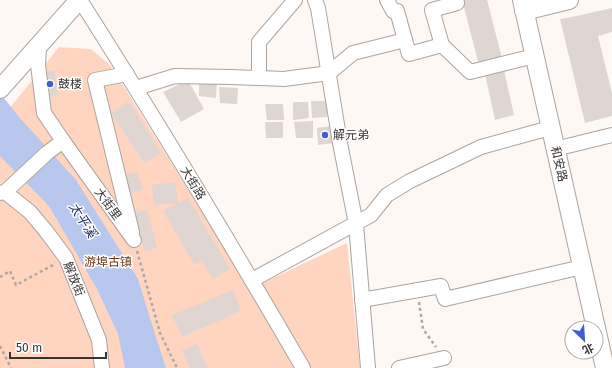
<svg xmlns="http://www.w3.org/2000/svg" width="612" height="368" viewBox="0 0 612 368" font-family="'Fira Sans','Noto Sans SC',sans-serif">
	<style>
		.green { fill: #ffd5c0 }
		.water { fill: #b7c7ee }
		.building { fill: #e0d6d1 }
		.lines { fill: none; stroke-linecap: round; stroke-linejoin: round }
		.minor-casing { stroke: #aca39e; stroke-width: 16 }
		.major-casing { stroke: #aca39e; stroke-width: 20 }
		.path { stroke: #ada8a5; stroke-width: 2.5; stroke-dasharray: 3 3; stroke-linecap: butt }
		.minor { stroke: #fff; stroke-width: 14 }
		.major { stroke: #fff; stroke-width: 18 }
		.poi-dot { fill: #405ed1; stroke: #fff; stroke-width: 1.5 }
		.labels { text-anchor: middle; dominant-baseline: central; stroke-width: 3; stroke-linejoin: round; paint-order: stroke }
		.poi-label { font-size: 12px; fill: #383432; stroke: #fff; text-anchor: start }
		.street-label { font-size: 12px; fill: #383432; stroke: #fff }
		.park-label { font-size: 12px; fill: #723c1c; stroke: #fff }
		.water-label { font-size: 13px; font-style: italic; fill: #233364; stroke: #fff }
	</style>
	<rect width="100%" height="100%" fill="#fef8f5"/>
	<polygon class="green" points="59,47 91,49 111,66 250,289 347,243 360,368 0,368 0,120"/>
	<polygon class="water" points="0,93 19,117 76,180 138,279 154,331 166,368 125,368 118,334 97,289 49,206 0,156"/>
	<g class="building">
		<polygon points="462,0 487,0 502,58 479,65"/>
		<polygon points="612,8 612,32 598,36 612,93 612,116 585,123 560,19 567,18"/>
		<polygon points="54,70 58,95 47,98 42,72"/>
		<polygon points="504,70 514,115 495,120 485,74"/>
		<polygon points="188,80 204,109 181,122 163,92"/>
		<polygon points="199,80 217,81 216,98 199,96"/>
		<polygon points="219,87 238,88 237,104 220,103"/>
		<polygon points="129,101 161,153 144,163 111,113"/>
		<polygon points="311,101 327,101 327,117 312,118"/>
		<polygon points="293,102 308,102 309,118 293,120"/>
		<polygon points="265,104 283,104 284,120 267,120"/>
		<polygon points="313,121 313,138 296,138 294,122"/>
		<polygon points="265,122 283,122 283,138 266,138"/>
		<polygon points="332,126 334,143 318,145 317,128"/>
		<polygon points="137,172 143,190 128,194 124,174"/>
		<polygon points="175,182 178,203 188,198 230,269 213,279 202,260 194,264 163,211 178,203 154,205 152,185"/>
		<polygon points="147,210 157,248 144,251 135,212"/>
		<polygon points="233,290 241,311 182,337 172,315"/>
		<polygon points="197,344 208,368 190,368 182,350"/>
	</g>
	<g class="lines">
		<g class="minor-casing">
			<g id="minor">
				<path d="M80,0c77,121 151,244 223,368"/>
				<polyline points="315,0 318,8 340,143 356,224 368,368"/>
				<polyline points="387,0 393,11 397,11 405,40"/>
				<polyline points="442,45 432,10 457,3 456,0"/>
				<polyline points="39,46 38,65 44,113 63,141 134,240"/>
				<polyline points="127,74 95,80 132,232"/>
				<polyline points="259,78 259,42 295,0"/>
				<polyline points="136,88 175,76 232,77 284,79 329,73 353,53 405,40 409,54 442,45 470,72 534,56"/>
				<polyline points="555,149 612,135"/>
				<polyline points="5,192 47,153 63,141"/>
				<polyline points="0,193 5,192 30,212 46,231 66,258 99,340 102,368"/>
				<polyline points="252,280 371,215 387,195 410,181 481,147 550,128"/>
				<polyline points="362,300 441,286 445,299 582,267"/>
				<polyline points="399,368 444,358"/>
			</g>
		</g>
		<g class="major-casing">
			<g id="major">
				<polyline points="522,0 596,328"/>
				<polyline points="524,11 569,0"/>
				<polyline points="0,89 79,0"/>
				<polyline points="596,328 605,368"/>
			</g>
		</g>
		<g class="path">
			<polyline points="137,251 160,333 177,368"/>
			<polyline points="0,277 10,271 16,285 55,264"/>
			<polyline points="419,302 423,329 436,347"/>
			<polyline points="0,346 11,368"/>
		</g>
		<use href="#minor" class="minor"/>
		<use href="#major" class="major"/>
	</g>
	<g class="poi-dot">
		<circle cx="50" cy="84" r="4"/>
		<circle cx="325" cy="135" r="4"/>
	</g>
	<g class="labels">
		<g class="poi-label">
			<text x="58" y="84">鼓楼</text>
			<text x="333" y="135">解元弟</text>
		</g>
		<g class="street-label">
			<text transform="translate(559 164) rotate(77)">和安路</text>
			<text transform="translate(193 183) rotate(59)">大街路</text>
			<text transform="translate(108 204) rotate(54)">大街里</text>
			<text transform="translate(74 279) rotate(68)">解放街</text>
		</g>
		<g class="park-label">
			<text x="108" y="262">游埠古镇</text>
		</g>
		<g class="water-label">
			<text transform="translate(83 220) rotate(57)">太平溪</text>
		</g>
	</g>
	<g transform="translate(584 340) rotate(155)"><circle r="19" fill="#ffffff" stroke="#afaead"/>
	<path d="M0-3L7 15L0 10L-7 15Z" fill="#405ed1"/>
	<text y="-6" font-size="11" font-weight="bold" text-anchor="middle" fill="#383432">北</text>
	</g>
	<path d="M10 352v6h96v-6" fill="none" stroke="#383432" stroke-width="2"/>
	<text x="16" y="352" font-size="12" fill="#383432" stroke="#ffffff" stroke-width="3" paint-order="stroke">50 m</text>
</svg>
